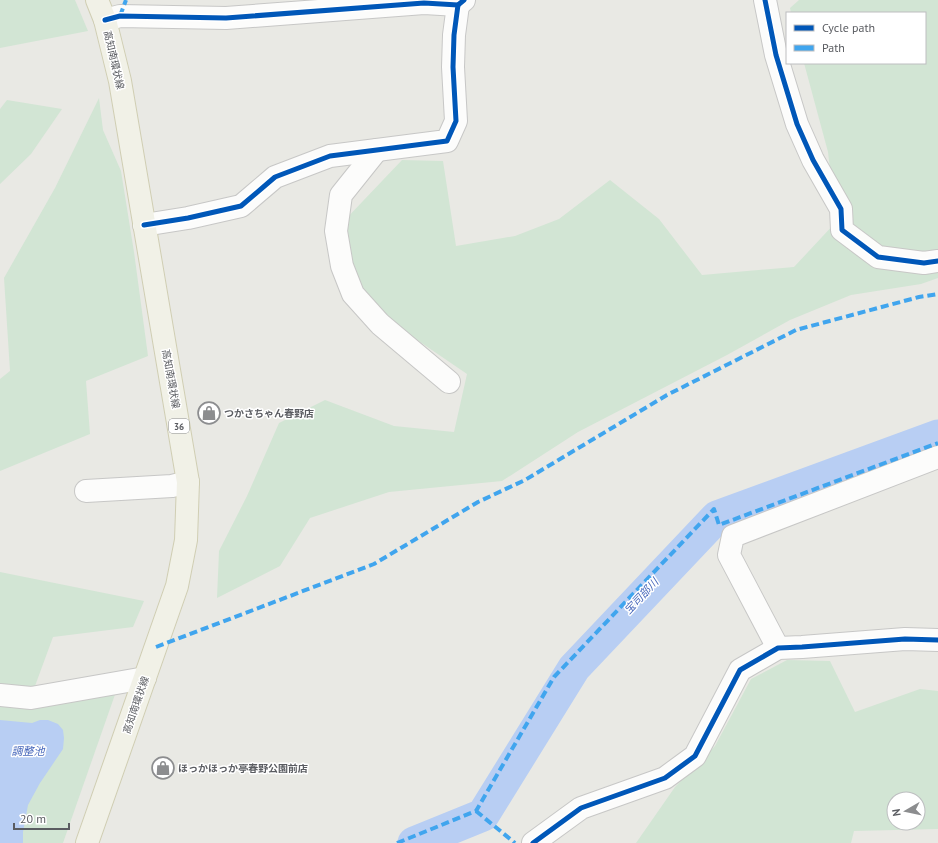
<svg xmlns="http://www.w3.org/2000/svg" width="938" height="843" viewBox="0 0 938 843" font-family="'PT Sans','Noto Sans JP',sans-serif">
	<style>
		.green { fill: #d2e5d4; fill-rule: evenodd }
		.water { fill: #b8cef3 }
		.lines { fill: none; stroke-linecap: round; stroke-linejoin: round }
		.river { stroke: #b8cef3; stroke-width: 33 }
		.minor-casing { stroke: #c7c7c6; stroke-width: 24 }
		.major-casing { stroke: #d0ceb3; stroke-width: 24 }
		.minor { stroke: #fcfcfb; stroke-width: 22 }
		.major { stroke: #f1f1e7; stroke-width: 22 }
		.quiet { stroke: #40a5ee; stroke-width: 4; stroke-dasharray: 8 4; stroke-linecap: butt }
		.cycleway-casing { stroke: #fff; stroke-width: 8 }
		.cycleway { stroke: #0057b8; stroke-width: 5 }
		.labels { text-anchor: middle; dominant-baseline: central; stroke-width: 3; stroke-linejoin: round; paint-order: stroke }
		.shield { fill: #fff; stroke: #8c8d90; stroke-width: 1 }
		.shield-label { font-size: 9px; font-weight: bold; fill: #5a5c61 }
		.street-label { font-size: 10px; fill: #5a5c61; stroke: #fff }
		.poi-label { font-size: 10px; font-weight: bold; fill: #5a5c61; stroke: #fff; text-anchor: start }
		.water-label { font-size: 11px; font-style: italic; fill: #4868bb; stroke: #fff }
	</style>
	<rect width="100%" height="100%" fill="#e9e9e4"/>
	<g class="green">
		<polygon points="0,0 75,0 88,31 0,48"/>
		<polygon points="799,0 938,0 938,278 921,284 851,295 790,320 727,355 578,432 502,481 389,492 310,518 280,566 217,598 219,551 247,496 279,423 325,400 394,426 454,432 467,374 404,331 361,295 343,222 402,160 443,161 456,246 515,236 559,219 610,180 659,219 702,275 794,267 836,222 828,152 804,63 925,63 925,13 791,13 790,8"/>
		<polygon points="99,98 103,130 121,171 134,252 148,356 86,381 90,434 0,471 0,379 10,371 4,278 55,188"/>
		<polygon points="7,100 62,109 31,154 0,184 0,109"/>
		<polygon points="0,572 144,601 133,627 53,637 35,686 118,686 63,843 0,843"/>
		<path d="M787,660l43,1 25,51 65,-23 18,2v138l-84,2 -3,12h-215l39,-56 40,-41 36,-67zM894,799h24v24h-24z"/>
	</g>
	<polygon class="water" points="0,720 32,723 40,720 48,720 58,724 63,730 64,738 63,749 40,783 28,805 23,832 23,843 0,843"/>
	<g class="lines">
		<polyline class="river" points="414,843 483,815 574,668 717,517 938,436"/>
		<g class="minor-casing">
			<g id="minor">
				<polyline points="765,0 776,55 797,124 813,160 841,209 842,230 878,257 924,263 938,261"/>
				<polyline points="105,20 120,16 226,18 424,3 458,5 464,0"/>
				<polyline points="377,150 341,195 336,231 342,266 353,294 380,324 449,382"/>
				<polyline points="144,225 188,218 241,206 275,177 330,156 447,141 456,121 453,67 454,35 458,5"/>
				<polyline points="86,491 172,486 188,482"/>
				<polyline points="778,648 729,555 733,536 938,457"/>
				<polyline points="0,695 31,698 145,678"/>
				<polyline points="533,843 581,808 665,778 695,756 740,670 778,648 802,647 905,639 938,640"/>
			</g>
		</g>
		<g class="major-casing">
			<polyline id="major" points="87,843 177,586 186,540 188,482 120,81 105,20 97,0"/>
		</g>
		<use href="#minor" class="minor"/>
		<use href="#major" class="major"/>
		<g class="quiet">
			<polyline points="120,16 126,0"/>
			<polyline points="156,647 374,564 478,502 525,480 667,395 796,330 919,297 938,294"/>
			<polyline points="476,811 515,843"/>
			<polyline points="397,843 476,811 554,677 714,509 719,525 938,443"/>
		</g>
		<g class="cycleway-casing">
			<g id="cycleway">
				<polyline points="765,0 776,55 797,124 813,160 841,209 842,230 878,257 924,263 938,261"/>
				<polyline points="105,20 120,16 226,18 424,3 458,5 464,0"/>
				<polyline points="144,225 188,218 241,206 275,177 330,156 447,141 456,121 453,67 454,35 458,5"/>
				<polyline points="533,843 581,808 665,778 695,756 740,670 778,648 802,647 905,639 938,640"/>
			</g>
		</g>
		<use href="#cycleway" class="cycleway"/>
	</g>
	<defs>
		<g id="shop-ring" transform="scale(1.15)"><circle r="9.5" fill="#fff" stroke="#8c8d8f" stroke-width="1.5"/><path d="M-5-2.5h2.3a2.7 3.5 0 0 1 5.4 0H5L5.5 6h-11ZM-1.5-2.5h3a1.5 2.3 0 0 0-3 0Z" fill="#8c8d8f"/></g>
	</defs>
	<g fill-rule="evenodd">
		<use href="#shop-ring" x="209" y="413"/>
		<use href="#shop-ring" x="163" y="768"/>
	</g>
	<g class="labels">
		<rect class="shield" x="169" y="419" width="20" height="14" rx="3"/>
		<g class="shield-label">
			<text x="179" y="426">36</text>
		</g>
		<g class="street-label">
			<text transform="translate(114 60) rotate(77)">高知南環状線</text>
			<text transform="translate(171 379) rotate(80)">高知南環状線</text>
			<text transform="translate(136 705) rotate(-71)">高知南環状線</text>
		</g>
		<g class="poi-label">
			<text x="224" y="413">つかさちゃん春野店</text>
			<text x="178" y="768">ほっかほっか亭春野公園前店</text>
		</g>
		<g class="water-label">
			<text transform="translate(641 596) rotate(-47)">宝司部川</text>
			<text x="28" y="751">調整池</text>
		</g>
	</g>
	<rect x="786" y="12" width="140" height="52" fill="#ffffff" stroke="#bdbec0"/>
	<rect x="794" y="25" width="20" height="6" fill="#0057b8" stroke="#bdbec0"/>
	<text x="822" y="32" font-size="12" fill="#5a5c61">Cycle path</text>
	<rect x="794" y="45" width="20" height="6" fill="#40a5ee" stroke="#bdbec0"/>
	<text x="822" y="52" font-size="12" fill="#5a5c61">Path</text>
	<g transform="translate(906 811) rotate(261)"><circle r="19" fill="#ffffff" stroke="#bdbec0"/>
	<path d="M0-3L7 15L0 10L-7 15Z" fill="#8c8d8f"/>
	<text y="-6" font-size="11" font-weight="bold" text-anchor="middle" fill="#5a5c61">N</text>
	</g>
	<path d="M14 823v6h55v-6" fill="none" stroke="#5a5c61" stroke-width="2"/>
	<text x="20" y="823" font-size="12" fill="#5a5c61" stroke="#ffffff" stroke-width="3" paint-order="stroke">20 m</text>
</svg>
